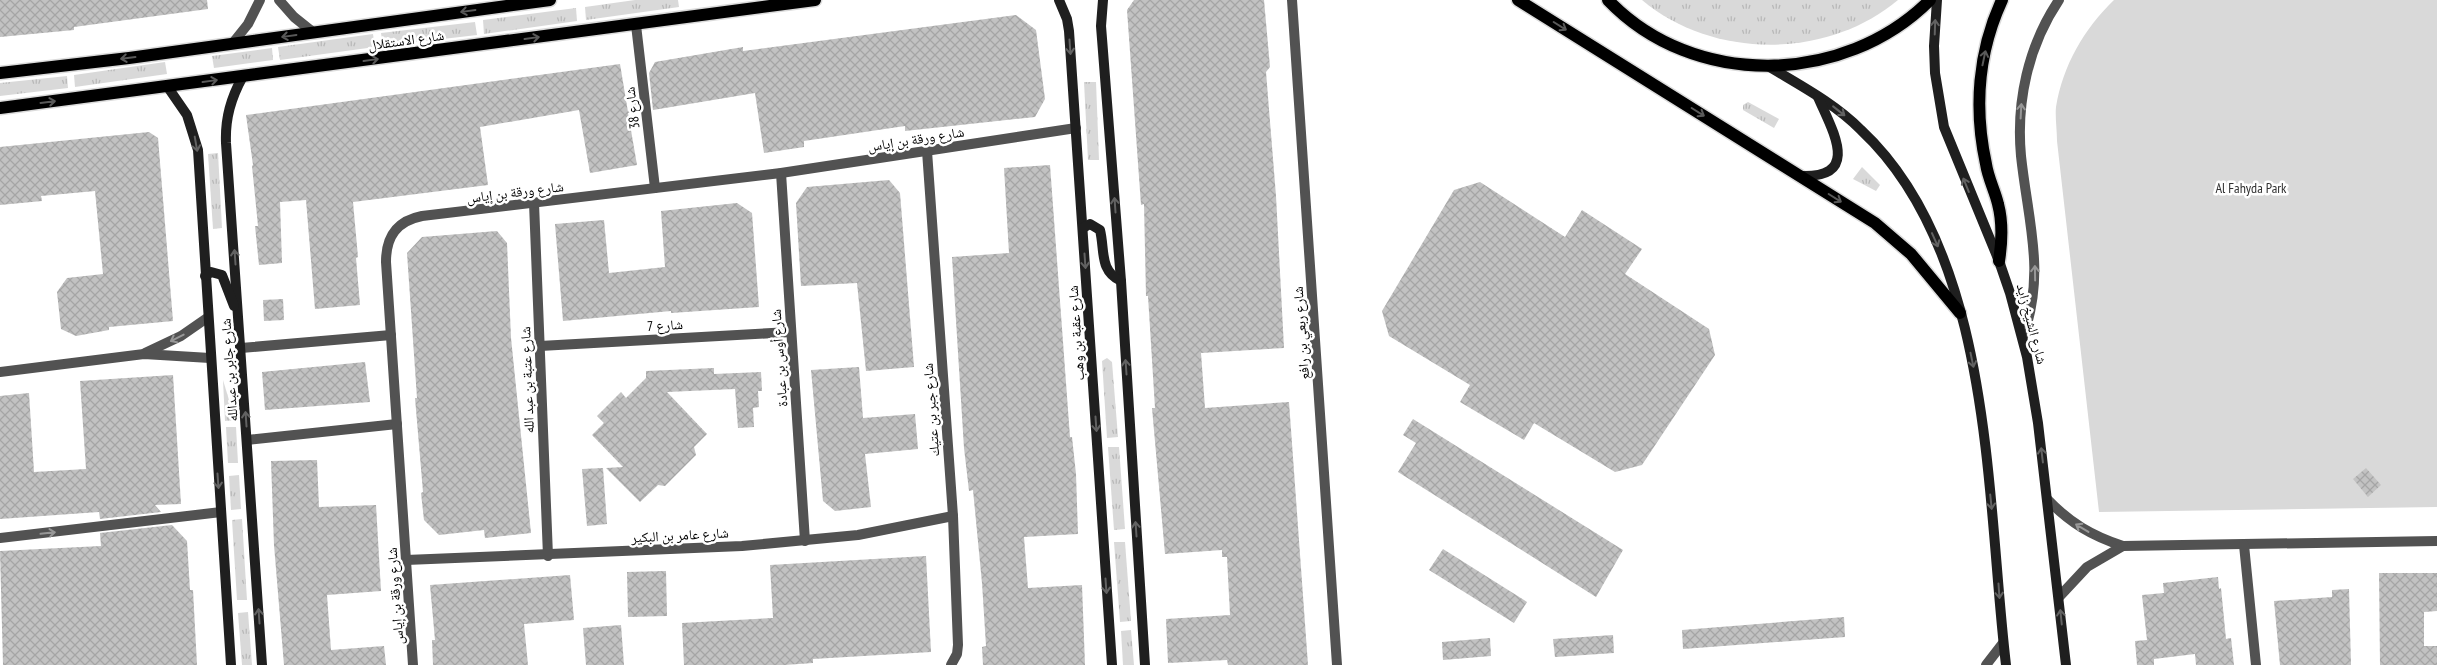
<svg xmlns="http://www.w3.org/2000/svg" width="2437" height="665" viewBox="0 0 2437 665" font-family="'PT Sans Narrow','Noto Naskh Arabic',sans-serif">
	<style>
		.grass { fill: url(#grass-tufts) }
		.park { fill: #d9d9d9 }
		.building { fill: url(#building-cross-hatch) }
		.lines { fill: none; stroke-linecap: round; stroke-linejoin: round }
		.primary-casing { stroke: #dbdbdb; stroke-width: 15 }
		.street { stroke: #525252; stroke-width: 10 }
		.secondary { stroke: #1f1f1f; stroke-width: 10 }
		.primary { stroke: #000; stroke-width: 12 }
		.oneway { stroke: #595959 }
		.oneway2 { stroke: #626262 }
		.oneway3 { stroke: #979797 }
		.labels { text-anchor: middle; dominant-baseline: central; stroke-width: 5; stroke-linejoin: round; paint-order: stroke }
		.street-label { font-size: 14px; fill: #000; stroke: #fff }
		.park-label { font-size: 14px; fill: #303030; stroke: #fff }
	</style>
	<defs>
		<pattern id="grass-tufts" width="24" height="20" patternUnits="userSpaceOnUse" patternTransform="scale(1.25)"><rect width="24" height="20" fill="#d9d9d9"/><path d="M3 7l-1-3M5 7V3M7 7l1-3M15 17l-1-3M17 17v-4M19 17l1-3" fill="none" stroke="#b8b8b8"/></pattern>
		<pattern id="building-cross-hatch" width="8" height="8" patternUnits="userSpaceOnUse" patternTransform="scale(1.25)"><rect width="8" height="8" fill="#c2c2c2"/><path d="M0 0l8 8M0 8l8-8" fill="none" stroke="#a5a5a5"/></pattern>
	</defs>
	<rect width="100%" height="100%" fill="#fff"/>
	<g class="grass">
		<polygon points="635,0 678,0 679,7 586,20 585,7"/>
		<path d="M1642,0h256c-70,59 -185,60 -256,0z"/>
		<polygon points="576,8 577,21 484,34 483,20"/>
		<polygon points="475,22 477,35 383,46 381,33"/>
		<polygon points="373,34 375,47 280,60 278,47"/>
		<polygon points="272,48 273,60 214,68 212,56"/>
		<polygon points="165,62 167,74 75,87 74,75"/>
		<polygon points="67,76 68,88 0,96 0,83"/>
		<polygon points="1084,82 1096,82 1099,160 1088,160"/>
		<polygon points="1748,102 1779,119 1774,128 1743,110 1743,105"/>
		<polygon points="218,153 222,228 213,229 208,154"/>
		<polygon points="1862,167 1880,185 1876,191 1853,179"/>
		<polygon points="1107,358 1112,362 1118,437 1107,438 1102,361"/>
		<polygon points="223,380 235,420 225,421"/>
		<polygon points="226,427 236,427 238,463 228,463"/>
		<polygon points="1108,447 1119,447 1125,529 1114,530"/>
		<polygon points="239,475 241,509 231,510 229,476"/>
		<polygon points="242,519 247,600 237,600 232,520"/>
		<polygon points="1114,542 1125,542 1131,621 1120,622"/>
		<polygon points="248,612 252,665 242,665 238,613"/>
		<polygon points="1131,630 1134,665 1123,665 1121,631"/>
	</g>
	<path class="park" d="M2114,0h323v507l-338,5 -42,-371c0,-11 -2,-24 -1,-34 7,-42 28,-78 58,-107z"/>
	<g class="building">
		<polygon points="0,0 207,0 208,9 74,27 74,30 0,37"/>
		<polygon points="1134,0 1264,0 1270,67 1266,72 1276,196 1284,348 1201,353 1205,408 1289,402 1308,665 1228,665 1227,660 1168,663 1166,619 1230,615 1227,557 1222,557 1222,550 1165,554 1152,408 1155,408 1148,296 1146,296 1144,204 1141,205 1127,10"/>
		<polygon points="1016,15 1036,30 1045,99 1035,117 905,131 905,126 804,141 804,147 764,153 755,93 653,110 649,73 655,62 743,47 743,51"/>
		<polygon points="620,64 628,112 637,95 639,112 628,113 637,165 590,173 579,110 480,127 488,185 353,202 358,257 356,258 360,305 315,309 306,200 280,202 282,263 259,265 255,226 258,226 252,166 253,165 246,115"/>
		<polygon points="149,132 158,138 173,321 109,327 109,330 76,336 61,329 57,292 67,278 103,274 95,191 41,196 42,201 0,205 0,147"/>
		<polygon points="1050,165 1070,437 1072,437 1076,474 1078,534 1024,537 1028,588 1082,585 1085,665 983,665 982,647 986,646 982,583 973,490 969,491 964,448 952,257 1009,253 1004,168"/>
		<polygon points="889,180 900,193 914,367 866,371 857,283 801,286 796,203 807,187"/>
		<polygon points="1480,182 1565,237 1582,210 1642,249 1625,274 1709,329 1715,355 1642,465 1615,472 1534,423 1524,440 1460,402 1470,385 1389,336 1382,311 1454,190"/>
		<polygon points="737,203 752,213 759,307 671,313 671,311 563,321 555,224 604,220 609,273 665,267 661,211"/>
		<polygon points="497,231 507,243 511,338 531,533 485,538 484,530 439,535 424,520 421,493 423,492 415,398 417,398 407,253 422,237"/>
		<polygon points="283,299 284,320 264,321 263,300"/>
		<polygon points="365,362 370,402 265,410 262,372"/>
		<polygon points="859,367 863,418 915,414 918,449 865,454 871,507 835,511 823,501 811,370"/>
		<polygon points="714,368 714,374 761,372 762,391 758,391 759,407 753,408 754,427 738,428 735,389 667,392 707,434 694,447 696,455 665,486 658,485 640,502 606,468 623,467 592,435 604,423 597,416 621,392 626,398 646,378 646,371"/>
		<polygon points="173,375 181,504 155,505 161,512 100,519 99,512 0,519 0,396 29,393 34,472 86,469 80,381"/>
		<polygon points="1413,419 1623,550 1596,597 1398,472 1416,443 1403,435"/>
		<polygon points="317,460 319,507 376,505 381,591 327,595 331,650 384,646 386,665 284,665 274,545 271,461"/>
		<polygon points="603,468 607,524 587,526 582,469"/>
		<polygon points="2366,468 2381,485 2368,497 2353,479"/>
		<polygon points="172,525 187,541 190,590 193,590 197,665 3,665 0,551 101,546 100,533"/>
		<polygon points="1443,549 1527,602 1514,623 1429,570"/>
		<polygon points="926,556 931,652 813,659 813,663 785,665 684,665 682,623 773,618 770,565"/>
		<polygon points="666,571 667,616 628,617 627,572"/>
		<polygon points="2379,573 2437,573 2437,611 2424,612 2424,646 2437,646 2437,665 2380,665"/>
		<polygon points="570,575 574,620 524,624 528,665 433,665 432,640 435,640 430,585"/>
		<polygon points="2218,577 2219,589 2221,588 2226,639 2231,638 2234,665 2196,665 2195,654 2154,659 2154,665 2137,665 2135,641 2147,640 2142,595 2164,593 2163,583"/>
		<polygon points="2349,589 2351,665 2280,665 2274,601 2332,597 2332,590"/>
		<polygon points="1844,617 1845,637 1683,649 1682,630"/>
		<polygon points="621,625 624,665 586,665 583,628"/>
		<polygon points="1613,635 1614,653 1555,657 1553,639"/>
		<polygon points="1490,638 1491,656 1443,660 1442,642"/>
	</g>
	<g class="lines">
		<g class="primary-casing">
			<g id="primary">
				<polyline points="1518,0 1875,223 1911,254 1960,313"/>
				<path d="M1608,0c85,89 236,86 322,0"/>
				<polyline points="0,73 129,58 550,0"/>
				<polyline points="0,108 815,0"/>
				<path d="M1999,261c3,-19 4,-38 -1,-57 -3,-13 -10,-26 -12,-40 -12,-55 -8,-112 16,-164"/>
			</g>
		</g>
		<g class="street">
			<polyline points="279,0 294,17 314,33"/>
			<polyline points="1292,0 1337,665"/>
			<polyline points="636,25 655,188"/>
			<polyline points="232,44 248,24 260,0"/>
			<polyline points="927,151 953,516 958,645 957,654 951,665"/>
			<polyline points="781,173 805,541"/>
			<polyline points="534,203 548,556"/>
			<path d="M2023,337c23,-65 5,-115 -2,-181 -5,-54 7,-110 38,-156"/>
			<polyline points="540,346 791,332"/>
			<polyline points="241,348 391,335"/>
			<polyline points="145,353 181,336 207,318"/>
			<polyline points="0,372 144,354 210,358"/>
			<polyline points="247,440 397,424"/>
			<path d="M2047,499c23,24 45,37 76,47l314,-5"/>
			<polyline points="0,538 221,512"/>
			<polyline points="2244,545 2256,665"/>
			<polyline points="406,560 742,546 858,535 953,516"/>
			<polyline points="2059,597 2087,567 2123,546"/>
			<path d="M413,665l-27,-403c0,-26 11,-41 36,-46l359,-43 295,-45"/>
			<polyline points="1986,665 2003,643"/>
		</g>
		<g class="secondary">
			<polyline points="1059,0 1067,19 1069,31 1112,665"/>
			<polyline points="1103,0 1101,26 1121,281 1145,665"/>
			<polyline points="1937,0 1934,46 1935,73 1944,127 1999,261 2010,293 2027,357 2038,423 2066,665"/>
			<path d="M1768,66c33,20 66,37 93,64 133,124 125,367 145,535"/>
			<path d="M243,76c-12,22 -18,42 -17,67l36,522"/>
			<polyline points="167,86 187,115 198,150 231,665"/>
			<path d="M1801,176c61,2 31,-46 17,-79"/>
			<path d="M1083,228l7,-4 10,6c5,20 -1,41 21,51"/>
			<polyline points="205,276 211,272 222,275 234,306"/>
		</g>
		<use href="#primary" class="primary"/>
	</g>
	<defs><path id="oneway-shaft" d="M-6 0H5M1.5-3L5.5 0L1.5 3" fill="none" stroke-width="1.6" stroke-linecap="round" stroke-linejoin="round" transform="scale(1.25)"/></defs>
	<g class="oneway">
		<use href="#oneway-shaft" transform="translate(468 11) rotate(172)"/>
		<use href="#oneway-shaft" transform="translate(1560 26) rotate(32)"/>
		<use href="#oneway-shaft" transform="translate(289 36) rotate(172)"/>
		<use href="#oneway-shaft" transform="translate(532 38) rotate(-8)"/>
		<use href="#oneway-shaft" transform="translate(128 58) rotate(173)"/>
		<use href="#oneway-shaft" transform="translate(1984 58) rotate(-78)"/>
		<use href="#oneway-shaft" transform="translate(371 60) rotate(-8)"/>
		<use href="#oneway-shaft" transform="translate(210 81) rotate(-8)"/>
		<use href="#oneway-shaft" transform="translate(48 102) rotate(-7)"/>
		<use href="#oneway-shaft" transform="translate(1698 112) rotate(32)"/>
		<use href="#oneway-shaft" transform="translate(1835 198) rotate(32)"/>
	</g>
	<g class="oneway2">
		<use href="#oneway-shaft" transform="translate(1935 27) rotate(-88)"/>
		<use href="#oneway-shaft" transform="translate(1070 47) rotate(86)"/>
		<use href="#oneway-shaft" transform="translate(1839 111) rotate(38)"/>
		<use href="#oneway-shaft" transform="translate(196 144) rotate(80)"/>
		<use href="#oneway-shaft" transform="translate(1966 185) rotate(-112)"/>
		<use href="#oneway-shaft" transform="translate(1115 205) rotate(-94)"/>
		<use href="#oneway-shaft" transform="translate(1935 240) rotate(66)"/>
		<use href="#oneway-shaft" transform="translate(235 257) rotate(-94)"/>
		<use href="#oneway-shaft" transform="translate(1085 261) rotate(86)"/>
		<use href="#oneway-shaft" transform="translate(1972 360) rotate(78)"/>
		<use href="#oneway-shaft" transform="translate(1126 367) rotate(-94)"/>
		<use href="#oneway-shaft" transform="translate(246 419) rotate(-94)"/>
		<use href="#oneway-shaft" transform="translate(1096 424) rotate(86)"/>
		<use href="#oneway-shaft" transform="translate(2042 455) rotate(-97)"/>
		<use href="#oneway-shaft" transform="translate(218 481) rotate(86)"/>
		<use href="#oneway-shaft" transform="translate(1991 502) rotate(84)"/>
		<use href="#oneway-shaft" transform="translate(1136 529) rotate(-94)"/>
		<use href="#oneway-shaft" transform="translate(1106 586) rotate(86)"/>
		<use href="#oneway-shaft" transform="translate(1999 591) rotate(86)"/>
		<use href="#oneway-shaft" transform="translate(259 616) rotate(-94)"/>
		<use href="#oneway-shaft" transform="translate(2061 617) rotate(-96)"/>
	</g>
	<g class="oneway3">
		<use href="#oneway-shaft" transform="translate(2021 111) rotate(-87)"/>
		<use href="#oneway-shaft" transform="translate(2035 273) rotate(-91)"/>
		<use href="#oneway-shaft" transform="translate(177 338) rotate(153)"/>
		<use href="#oneway-shaft" transform="translate(2082 528) rotate(-149)"/>
		<use href="#oneway-shaft" transform="translate(48 533) rotate(-6)"/>
	</g>
	<g class="labels">
		<g class="street-label">
			<text transform="translate(406 40) rotate(-8)">شارع الاستقلال</text>
			<text transform="translate(632 108) rotate(-97)">شارع 38</text>
			<text transform="translate(916 139) rotate(-9)">شارع ورقة بن إياس</text>
			<text transform="translate(515 192) rotate(-7)">شارع ورقة بن إياس</text>
			<text transform="translate(2032 324) rotate(75)">شارع الشيخ زايد</text>
			<text transform="translate(665 325) rotate(-3)">شارع 7</text>
			<text transform="translate(1076 333) rotate(-94)">شارع عقبة بن وهب</text>
			<text transform="translate(1301 333) rotate(-94)">شارع ربعي بن رافع</text>
			<text transform="translate(779 358) rotate(-94)">شارع أوس بن عبادة</text>
			<text transform="translate(229 370) rotate(-94)">شارع جابر بن عبدالله</text>
			<text transform="translate(527 380) rotate(-92)">شارع عتبة بن عبد الله</text>
			<text transform="translate(931 410) rotate(-94)">شارع جبر بن عتيك</text>
			<text transform="translate(680 535) rotate(-3)">شارع عامر بن البكير</text>
			<text transform="translate(395 596) rotate(-94)">شارع ورقة بن إياس</text>
		</g>
		<g class="park-label">
			<text x="2251" y="188">Al Fahyda Park</text>
		</g>
	</g>
</svg>
